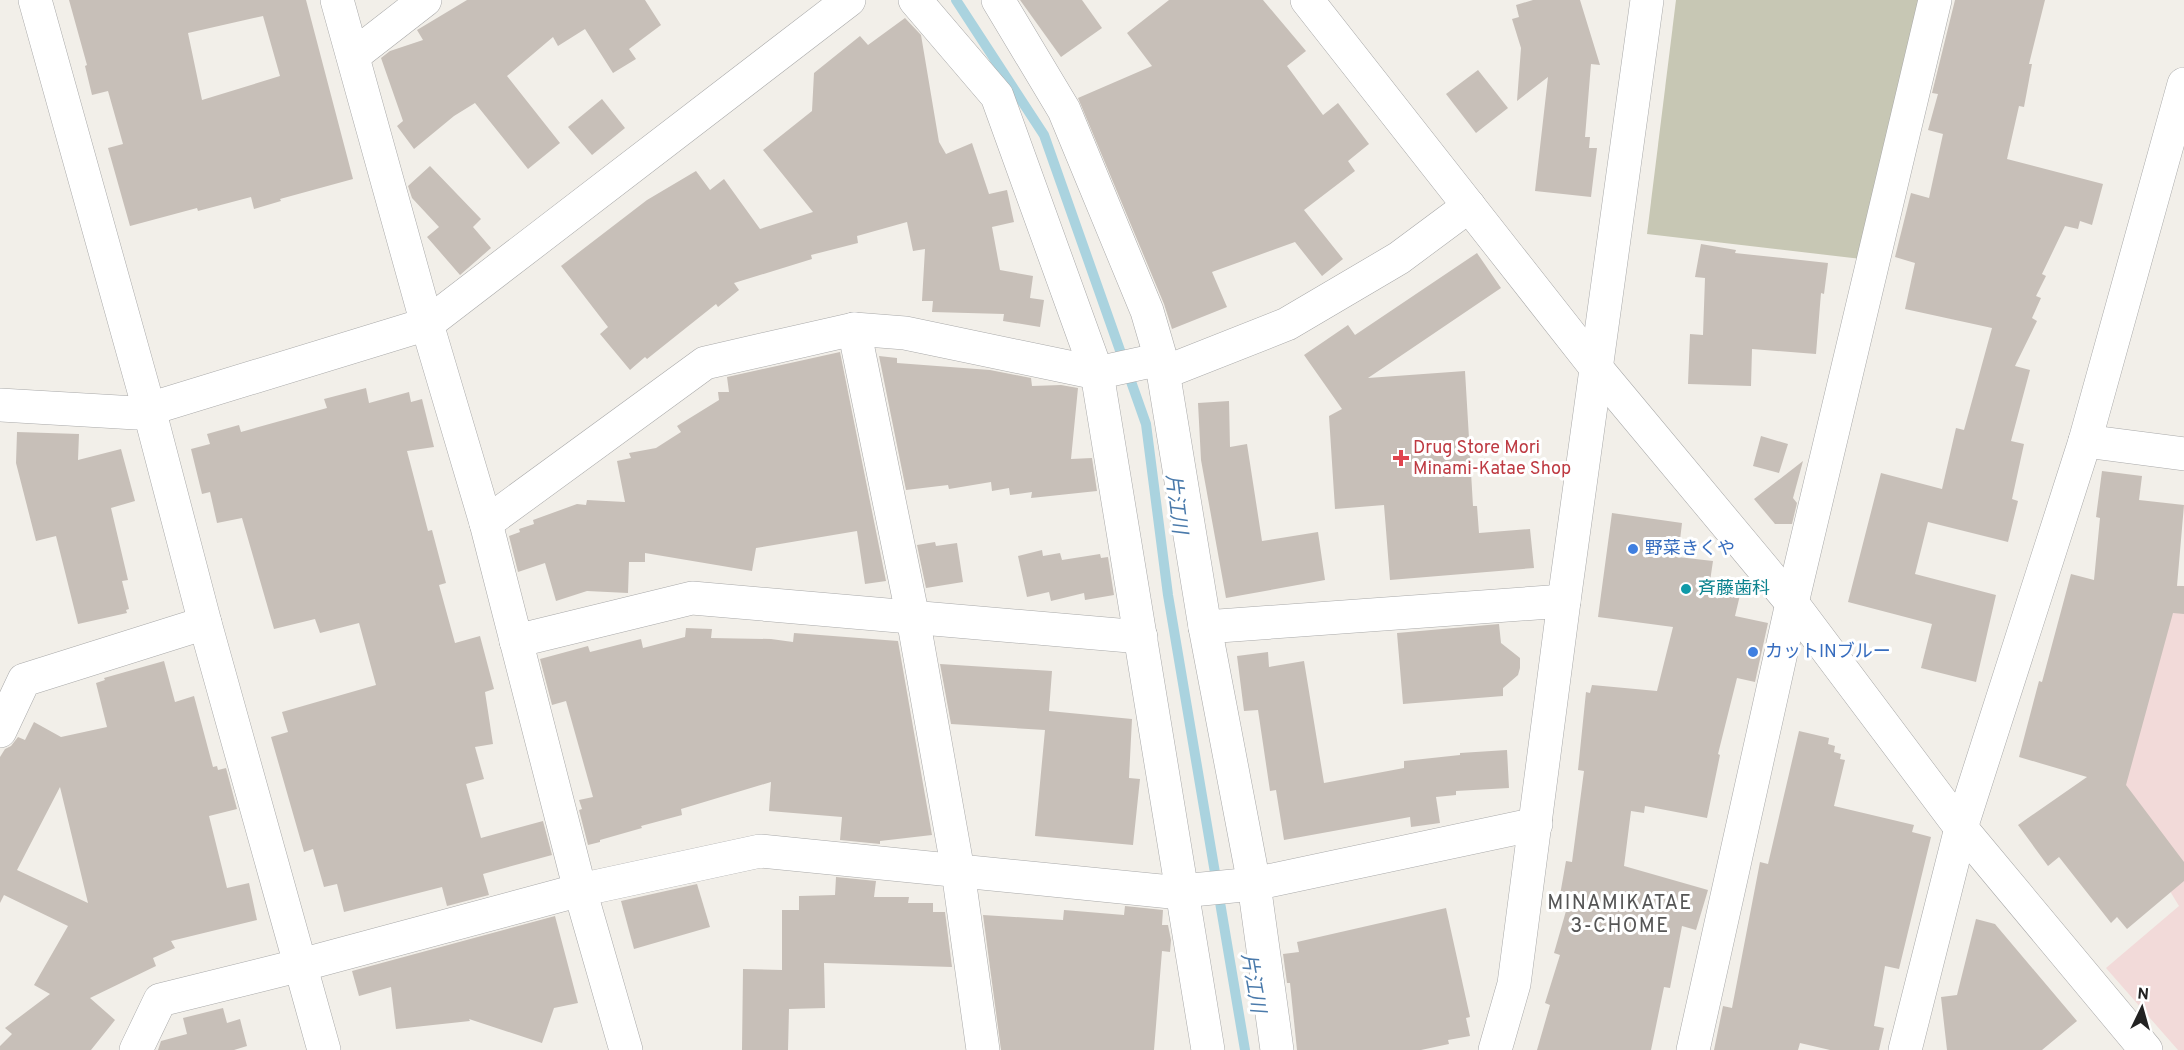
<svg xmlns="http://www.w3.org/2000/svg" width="2184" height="1050" viewBox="0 0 2184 1050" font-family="Overpass,'Noto Sans JP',sans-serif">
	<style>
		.commercial { fill: #f2dad9 }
		.construction { fill: #c7c7b4 }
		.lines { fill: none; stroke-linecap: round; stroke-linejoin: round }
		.stream { stroke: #aad3df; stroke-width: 10 }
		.building { fill: #c7bfb8; fill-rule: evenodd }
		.minor-casing { stroke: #a9a9a9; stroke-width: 34 }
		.tertiary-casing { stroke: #a9a9a9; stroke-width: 34 }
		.minor { stroke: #fff; stroke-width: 33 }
		.tertiary { stroke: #fff; stroke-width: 33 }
		.health-dot { fill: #e0444e; stroke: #fff; stroke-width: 2 }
		.shop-dot { fill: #3f7fe0; stroke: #fff; stroke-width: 2 }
		.culture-dot { fill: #0f9aa8; stroke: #fff; stroke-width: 2 }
		.labels { text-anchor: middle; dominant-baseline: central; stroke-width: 6; stroke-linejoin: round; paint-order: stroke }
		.health-label { font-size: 18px; fill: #be3a42; stroke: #fff; text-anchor: start }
		.shop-label { font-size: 18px; fill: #366cbe; stroke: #fff; text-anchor: start }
		.culture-label { font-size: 18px; fill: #0d838f; stroke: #fff; text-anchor: start }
		.water-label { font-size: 20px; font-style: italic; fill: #4a7aab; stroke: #fff }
		.neighbourhood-label { font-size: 20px; letter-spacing: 1.5px; fill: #555; stroke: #fff }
	</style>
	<rect width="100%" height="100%" fill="#f2efe9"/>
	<polygon class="commercial" points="2166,585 2184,586 2184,1050 2178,1050 2106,968 2179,906 2111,794"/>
	<polygon class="construction" points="1676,0 1924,0 1870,260 1647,234"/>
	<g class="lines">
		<polyline class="stream" points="956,0 1044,135 1146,424 1168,595 1245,1050"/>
	</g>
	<g class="building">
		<path d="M69,0h237l47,179 -73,20 1,2 -27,8 -3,-12 -53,14 -1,-3 -67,18 -22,-78 15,-4 -15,-53 -16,4 -7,-29 2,-1zM263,16l17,60 -78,24 -14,-67z"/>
		<polygon points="467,0 645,0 661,25 629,49 636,59 613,73 585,29 558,46 553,37 507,76 560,143 528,169 475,103 454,116 414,149 397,126 403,121 381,58 390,51 423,40 417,30"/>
		<polygon points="1020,0 1082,0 1102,28 1061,57"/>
		<polygon points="1169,0 1263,0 1306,51 1287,66 1323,115 1338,103 1369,144 1348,161 1355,171 1304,210 1343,259 1322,276 1295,242 1212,272 1227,307 1172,329 1164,304 1078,98 1152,66 1127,33"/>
		<polygon points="1533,0 1580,0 1600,65 1591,64 1585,137 1590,137 1589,148 1597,148 1591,197 1535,191 1548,77 1517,101 1521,48 1512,19 1519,17 1516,5"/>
		<polygon points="1955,0 2045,0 2029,64 2032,64 2024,107 2019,106 2007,159 2103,184 2092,225 2080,221 2078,229 2065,226 2042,274 2046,276 2036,296 2041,298 2032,318 2037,321 2015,366 2030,370 2011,441 2024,444 2012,499 2018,501 2008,542 1928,522 1915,574 1996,595 1976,682 1921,668 1932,624 1848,602 1881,473 1942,489 1956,428 1964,430 1992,328 1905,309 1915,263 1895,257 1911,193 1929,198 1943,134 1928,130 1938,94 1932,93"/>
		<polygon points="905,18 921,35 939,142 946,154 972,143 989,194 1007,190 1014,222 992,227 1000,270 1033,276 1030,298 1044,300 1040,327 1003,321 1004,314 932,312 933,301 922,301 925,249 913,251 907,222 857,236 858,243 811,255 812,259 734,283 739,290 718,307 716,304 647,359 645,357 630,370 600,334 608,327 561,266 647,200 696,171 710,190 724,179 760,229 813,212 763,150 812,111 814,73 860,36 868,45"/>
		<polygon points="1478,70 1508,108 1476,133 1446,94"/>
		<polygon points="602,99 625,128 592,155 568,127"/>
		<polygon points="430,166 481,219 473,227 491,248 460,275 427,237 439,227 412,198 408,186"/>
		<polygon points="1701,244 1736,250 1735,253 1828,263 1824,294 1821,293 1816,354 1752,349 1751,386 1688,384 1690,334 1703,335 1705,278 1695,277"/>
		<polygon points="1477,253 1501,288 1368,378 1465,371 1473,506 1477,506 1479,533 1530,529 1534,568 1390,580 1384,505 1335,509 1329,416 1342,409 1304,355 1348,325 1355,335"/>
		<polygon points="840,352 886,581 865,584 857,531 756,548 752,571 645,553 645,562 629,562 628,593 587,591 556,601 545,563 518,572 509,536 520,532 519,529 534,524 533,520 577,504 586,505 587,500 625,502 617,461 631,458 629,453 656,448 681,432 677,426 719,400 718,392 729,392 727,377"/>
		<polygon points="879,356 897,358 897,363 990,370 1031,378 1032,386 1061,385 1078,388 1071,459 1092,458 1097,491 1031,498 1032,492 1010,495 1009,488 992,491 991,482 949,489 948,485 906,490"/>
		<polygon points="366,388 369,403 409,392 411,402 422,399 434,447 407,451 428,531 432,530 446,583 439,585 455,643 480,636 494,689 485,692 493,744 475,747 484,779 466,784 481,838 543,821 552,855 483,874 489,895 447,906 442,887 344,912 337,884 324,887 313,849 304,852 271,737 288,732 282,712 376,685 359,623 320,633 315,619 274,629 242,518 217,523 210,492 202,494 191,449 210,444 207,434 239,425 241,432 327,408 324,399"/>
		<polygon points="1229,401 1230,447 1247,444 1262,541 1318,532 1325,580 1226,598 1201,460 1198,403"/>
		<polygon points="17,432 79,434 78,460 121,449 135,501 111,508 128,580 122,581 129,609 126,610 127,613 78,624 56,536 36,541 16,463"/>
		<polygon points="1761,436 1788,444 1779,473 1753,466"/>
		<polygon points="1803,461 1793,498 1797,503 1792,524 1775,524 1754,499"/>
		<polygon points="2102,471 2142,476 2139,500 2184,505 2177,586 2184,586 2184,614 2173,613 2126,785 2184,862 2184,881 2127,929 2117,917 2111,923 2059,857 2048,866 2018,825 2087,777 2019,757 2039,681 2042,682 2071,574 2094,580 2100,518 2096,517"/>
		<polygon points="1612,513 1682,523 1678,557 1713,561 1709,588 1740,595 1735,616 1768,623 1755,682 1737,678 1718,754 1720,755 1707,818 1645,806 1644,813 1631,811 1624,866 1708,890 1696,930 1682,926 1670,988 1664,987 1651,1050 1537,1050 1550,1005 1545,1003 1560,955 1554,953 1570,897 1560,895 1566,861 1572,862 1584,771 1578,770 1586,692 1590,693 1592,685 1657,691 1673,627 1598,617"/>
		<polygon points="935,542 936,546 957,543 963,582 926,588 917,545"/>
		<polygon points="1042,550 1043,556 1060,553 1062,560 1100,554 1101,558 1108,557 1114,595 1085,600 1084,593 1051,601 1049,592 1027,597 1018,556"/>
		<polygon points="1499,624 1501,643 1520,658 1520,668 1518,675 1503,688 1503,696 1403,704 1397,633"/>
		<polygon points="686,628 712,629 711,638 771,639 793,642 794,633 898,641 932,835 880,841 880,844 840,840 842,817 769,811 771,782 681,809 682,815 641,826 642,828 600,840 600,842 588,845 579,810 582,809 579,800 593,797 566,701 552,705 540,659 588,646 590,652 641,639 643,648 685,637"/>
		<polygon points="1268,652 1269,667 1304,661 1324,783 1404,768 1404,761 1460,755 1460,753 1507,750 1509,788 1456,791 1456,795 1436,797 1440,823 1411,827 1410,817 1284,840 1276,790 1270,791 1258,710 1244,711 1237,656"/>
		<path d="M164,661l11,41 19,-6 19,71 4,-1 1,4 8,-2 11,41 -28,7 18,72 22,-5 8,37 -86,21 4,7 -22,10 3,8 -66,32 25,22 -24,30h-91v-4l12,-12 -7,-6 45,-34 -16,-9 34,-59 -64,-31 -4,8v-146l5,-8 6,-3 7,-9 7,3 9,-18 27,15 46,-10 -11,-44 9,-3 -1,-2zM60,787l28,116 -71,-33z"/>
		<polygon points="940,664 1052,671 1049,711 1132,719 1129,778 1140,779 1133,845 1035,836 1045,730 951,724"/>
		<polygon points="1799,731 1829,738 1828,744 1835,746 1834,752 1841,754 1840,759 1845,760 1834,806 1914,825 1912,832 1931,837 1899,969 1885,966 1874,1026 1884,1028 1879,1050 1830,1050 1800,1043 1798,1050 1714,1050 1723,1006 1732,1008 1760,862 1768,864"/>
		<polygon points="836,877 876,881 874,897 909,897 908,903 933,903 933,912 945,912 952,967 824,963 825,1008 789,1009 788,1050 742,1050 743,969 782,970 782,910 799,910 799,896 835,895"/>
		<polygon points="697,884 710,927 634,949 621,901"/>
		<polygon points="1125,906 1163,910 1162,925 1168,925 1171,940 1170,952 1162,951 1154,1050 1001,1050 983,915 1063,920 1064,910 1124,915"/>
		<polygon points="1446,908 1470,1017 1466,1018 1470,1036 1448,1040 1449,1044 1421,1050 1297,1050 1290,983 1287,983 1283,954 1299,952 1297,942"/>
		<polygon points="555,916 578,1003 554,1008 542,1043 469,1019 470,1021 396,1029 391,987 359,996 352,971"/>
		<polygon points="1976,919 1995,924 2077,1021 2042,1050 1947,1050 1941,997 1957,995"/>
		<polygon points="223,1008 227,1023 240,1019 247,1046 234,1050 158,1050 161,1041 187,1034 183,1018"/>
	</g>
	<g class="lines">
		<g class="minor-casing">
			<g id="minor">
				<polyline points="337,0 427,324 486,523 580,890 626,1050"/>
				<polyline points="915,0 997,96 1097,373 1208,1050"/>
				<polyline points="998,0 1064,110 1147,311 1161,359 1205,627 1254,884 1277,1050"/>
				<polyline points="353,56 425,0"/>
				<polyline points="854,329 913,618 958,871 983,1050"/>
				<polyline points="1163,373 1287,324 1399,258 1469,206"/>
				<polyline points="0,405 136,413 427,324 849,0"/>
				<polyline points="2085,441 2184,454"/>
				<polyline points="486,523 705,363 854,329 905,333 1097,373 1161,359"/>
				<polyline points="1205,627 1564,601"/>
				<polyline points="516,641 692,598 1141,637"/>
				<polyline points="0,731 24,680 205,623"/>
				<polyline points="136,1050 160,1000 301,965 580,890 760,851 1171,892 1254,884 1536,824"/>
				<polyline points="1693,1050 1792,603 1935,0"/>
			</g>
		</g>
		<g class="tertiary-casing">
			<g id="tertiary">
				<polyline points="35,0 149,409 205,623 324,1050"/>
				<polyline points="1307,0 1597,369 1792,603 1961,828 2146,1050"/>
				<polyline points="1495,1050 1514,984 1564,601 1647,0"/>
				<polyline points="1905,1050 1961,828 2085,441 2184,84"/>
			</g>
		</g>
		<use href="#minor" class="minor"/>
		<use href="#tertiary" class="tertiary"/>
	</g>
	<path class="health-dot" d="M1398 449h6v6h6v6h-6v6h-6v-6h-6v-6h6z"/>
	<g class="shop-dot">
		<circle cx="1633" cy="549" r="6"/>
		<circle cx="1753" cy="652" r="6"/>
	</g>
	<circle class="culture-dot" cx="1686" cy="589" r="6"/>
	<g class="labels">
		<g class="health-label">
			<text x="1413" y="448">Drug Store Mori<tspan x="1413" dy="21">Minami-Katae Shop</tspan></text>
		</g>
		<g class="shop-label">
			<text x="1645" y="549">野菜きくや</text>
			<text x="1765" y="652">カットINブルー</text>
		</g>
		<g class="culture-label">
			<text x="1698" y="589">斉藤歯科</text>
		</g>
		<g class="water-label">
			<text transform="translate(1175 504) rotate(83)">片江川</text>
			<text transform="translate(1252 983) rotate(80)">片江川</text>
		</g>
		<g class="neighbourhood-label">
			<text x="1620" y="904">MINAMIKATAE<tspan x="1620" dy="23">3-CHOME</tspan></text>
		</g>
	</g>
	<g transform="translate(2142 1008) rotate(5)" stroke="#ffffff" stroke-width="4.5" paint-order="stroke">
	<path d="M0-4.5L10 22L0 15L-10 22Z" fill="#222222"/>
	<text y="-9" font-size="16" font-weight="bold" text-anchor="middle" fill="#222222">N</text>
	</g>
</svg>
